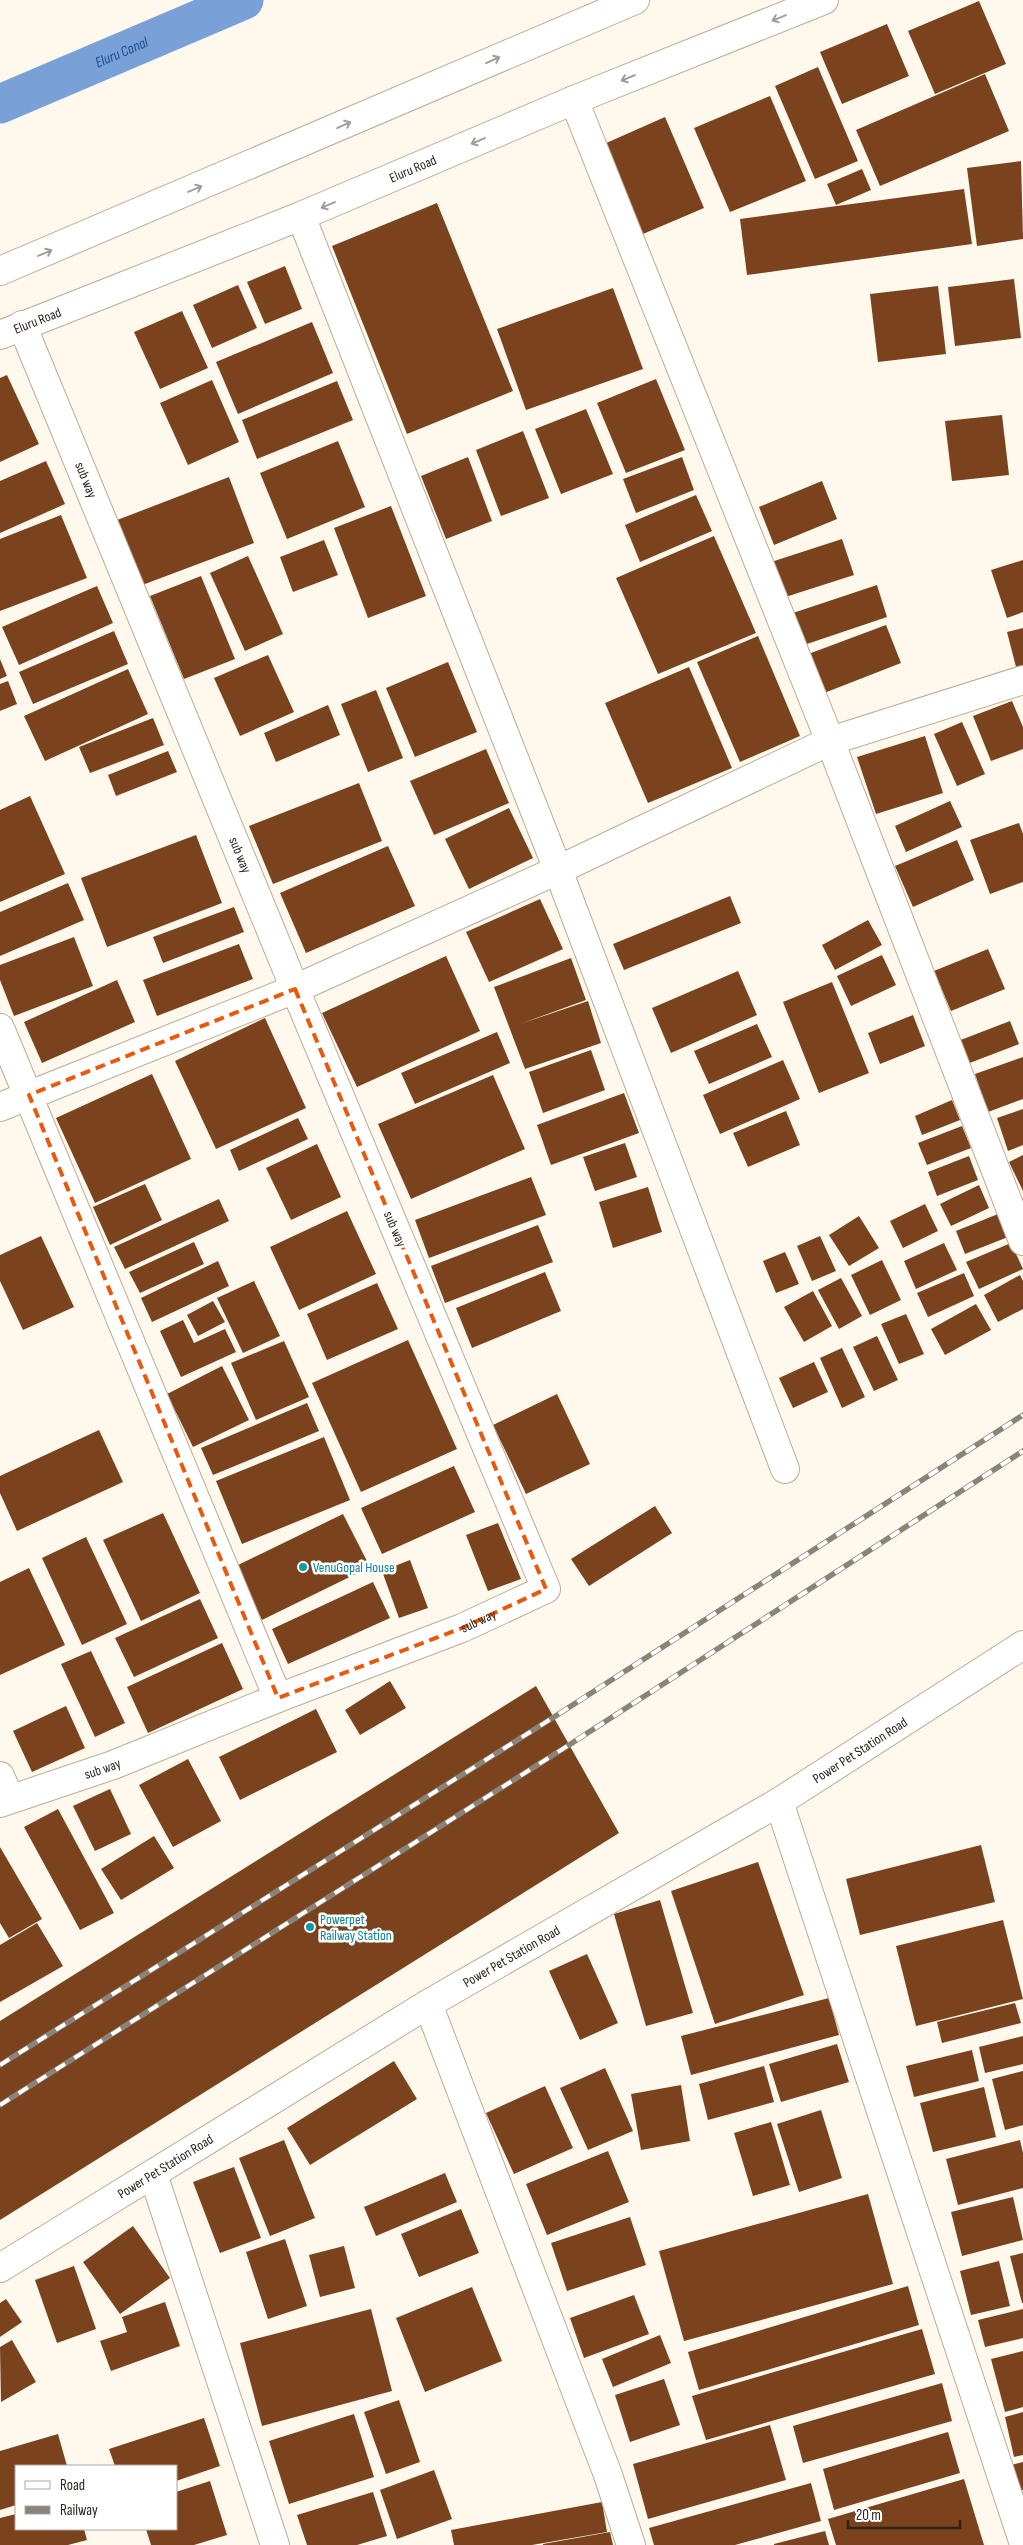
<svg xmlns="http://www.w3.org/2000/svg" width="1023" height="2545" viewBox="0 0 1023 2545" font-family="'Sofia Sans Condensed',sans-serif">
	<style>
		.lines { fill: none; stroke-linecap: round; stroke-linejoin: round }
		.canal { stroke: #79a1d8; stroke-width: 39 }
		.building { fill: #7a421d }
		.minor-casing { stroke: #bbad94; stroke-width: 30 }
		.tertiary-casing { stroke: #bbad94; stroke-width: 30 }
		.secondary-casing { stroke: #bbad94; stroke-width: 30 }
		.minor { stroke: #fff; stroke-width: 28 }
		.tertiary { stroke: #fff; stroke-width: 28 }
		.secondary { stroke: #fff; stroke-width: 28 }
		.rail-casing { stroke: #898378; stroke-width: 5.5 }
		.rail { stroke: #fff; stroke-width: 4; stroke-dasharray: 11; stroke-linecap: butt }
		.oneway { stroke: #a09d98 }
		.marked { fill: none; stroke: #e8590c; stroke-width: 4; stroke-dasharray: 10 6; stroke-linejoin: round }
		.culture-dot { fill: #0f9aa8; stroke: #fff; stroke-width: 2 }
		.labels { text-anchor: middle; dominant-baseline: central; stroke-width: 5; stroke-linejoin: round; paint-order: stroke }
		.street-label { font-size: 14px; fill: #2b251b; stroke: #fff }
		.culture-label { font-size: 14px; fill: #0d838f; stroke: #fff; text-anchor: start }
		.water-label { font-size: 15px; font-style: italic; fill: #194d8f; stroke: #fff }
	</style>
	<rect width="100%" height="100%" fill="#fef8ed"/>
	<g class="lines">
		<path class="canal" id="s1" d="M0,104l244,-104"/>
	</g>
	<g class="building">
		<polygon points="979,1 1006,64 935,94 908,31"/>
		<polygon points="887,24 909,76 842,104 820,52"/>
		<polygon points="818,67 858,161 815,179 775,86"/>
		<polygon points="985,74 1009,131 880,186 856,130"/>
		<polygon points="770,96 806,181 730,212 694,128"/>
		<polygon points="665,117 704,208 643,234 604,144"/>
		<polygon points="1021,161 1023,239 977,246 967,168"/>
		<polygon points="862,169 871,190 836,205 827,184"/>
		<polygon points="964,189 972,244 747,275 740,219"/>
		<polygon points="437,203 513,391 407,434 332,246"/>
		<polygon points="285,266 302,309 265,324 247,282"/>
		<polygon points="1014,279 1021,338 955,346 948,287"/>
		<polygon points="238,285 257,328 212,348 193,305"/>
		<polygon points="938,286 946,354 878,362 870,294"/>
		<polygon points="613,288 643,369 526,410 497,329"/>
		<polygon points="182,311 208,368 160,389 134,332"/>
		<polygon points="312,322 333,373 238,414 216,362"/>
		<polygon points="7,375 39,444 0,462 0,378"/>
		<polygon points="656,379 685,450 626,473 597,403"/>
		<polygon points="212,380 239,442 188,465 160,403"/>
		<polygon points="337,381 353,420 257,459 242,420"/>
		<polygon points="586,409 613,474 561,494 535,429"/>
		<polygon points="1002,415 1009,475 952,481 945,421"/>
		<polygon points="523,431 549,498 501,516 476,450"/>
		<polygon points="338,441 365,507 287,539 260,473"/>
		<polygon points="468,457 492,521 446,539 421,476"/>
		<polygon points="682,457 694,490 636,513 623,479"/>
		<polygon points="46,461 65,504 0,533 0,481"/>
		<polygon points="229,477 254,543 137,587 112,522"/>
		<polygon points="822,481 837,519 774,545 759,507"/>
		<polygon points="696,495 712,531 640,562 625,525"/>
		<polygon points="391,506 426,596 368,618 334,528"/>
		<polygon points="61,515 87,578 0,611 0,539"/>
		<polygon points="714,536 756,633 658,674 616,578"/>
		<polygon points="842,539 854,575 776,600 765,564"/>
		<polygon points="324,540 338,575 293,592 280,557"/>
		<polygon points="248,556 283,634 245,651 210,573"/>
		<polygon points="1023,560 1023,612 1007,618 991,570"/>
		<polygon points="201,576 235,659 184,679 150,596"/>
		<polygon points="877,585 887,617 798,647 787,615"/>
		<polygon points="97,586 113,623 19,665 2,627"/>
		<polygon points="886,625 901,663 819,695 803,656"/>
		<polygon points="1023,628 1023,665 1016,667 1007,632"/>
		<polygon points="114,631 128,664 33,704 19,672"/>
		<polygon points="758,636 800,736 740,762 697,662"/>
		<polygon points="268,655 294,712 240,736 214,678"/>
		<polygon points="0,659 7,676 0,679"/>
		<polygon points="448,662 477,732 415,757 386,688"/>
		<polygon points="689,667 732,768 648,803 605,703"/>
		<polygon points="128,669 148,714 45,761 24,716"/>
		<polygon points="8,681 17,704 0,711 0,684"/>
		<polygon points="376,690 403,758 368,772 341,704"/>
		<polygon points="1012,701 1023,727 1023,749 991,761 973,716"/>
		<polygon points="328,705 340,735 276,762 264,733"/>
		<polygon points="153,718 164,745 90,773 79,747"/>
		<polygon points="962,722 985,774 957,786 934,734"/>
		<polygon points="925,736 943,793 876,814 857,757"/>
		<polygon points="486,749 509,803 434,835 410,781"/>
		<polygon points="168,751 177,772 116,796 108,775"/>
		<polygon points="359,783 382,841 273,884 249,826"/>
		<polygon points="30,796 65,874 0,902 0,810"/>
		<polygon points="950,801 962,827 906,852 895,826"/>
		<polygon points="509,808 533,858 469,889 445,839"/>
		<polygon points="1019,823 1023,834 1023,882 990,894 970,840"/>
		<polygon points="196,835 222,903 107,947 81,878"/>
		<polygon points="957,840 974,880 913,907 895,866"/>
		<polygon points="388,846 415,906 306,953 280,893"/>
		<polygon points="68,883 84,920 0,956 0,912"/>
		<polygon points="730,896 741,923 624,970 613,944"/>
		<polygon points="540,899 563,949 489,982 466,932"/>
		<polygon points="234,907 244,932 163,963 153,937"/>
		<polygon points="868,920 882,945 835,970 822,945"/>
		<polygon points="74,937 93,986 14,1016 0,980 0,965"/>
		<polygon points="239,944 253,979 157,1016 143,980"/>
		<polygon points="988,949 1005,989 951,1011 934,971"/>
		<polygon points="882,955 896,985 851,1006 837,976"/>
		<polygon points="446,956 480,1031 357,1087 322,1013"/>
		<polygon points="571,958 586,1000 520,1024 588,1001 601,1043 525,1069 494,987"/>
		<polygon points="738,971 757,1015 671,1053 652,1008"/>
		<polygon points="117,980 135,1022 42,1063 24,1022"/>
		<polygon points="832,982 869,1073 819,1093 783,1002"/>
		<polygon points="913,1015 925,1046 880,1064 868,1033"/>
		<polygon points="265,1018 306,1108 216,1149 175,1061"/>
		<polygon points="1010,1021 1019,1044 967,1064 958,1041"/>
		<polygon points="757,1024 772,1057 709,1084 694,1051"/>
		<polygon points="497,1032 510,1063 415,1104 401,1073"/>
		<polygon points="591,1050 605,1090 543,1113 529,1072"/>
		<polygon points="1023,1057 1023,1099 988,1112 975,1074"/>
		<polygon points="783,1060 800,1099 720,1134 703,1095"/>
		<polygon points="152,1074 191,1159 95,1203 56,1118"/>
		<polygon points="493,1075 525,1149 411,1199 378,1124"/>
		<polygon points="624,1093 639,1133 551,1165 537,1125"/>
		<polygon points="952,1100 960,1120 922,1135 915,1116"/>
		<polygon points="1023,1109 1023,1145 1008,1151 997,1118"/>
		<polygon points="786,1111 800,1145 748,1167 733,1133"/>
		<polygon points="298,1118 308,1139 239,1171 230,1150"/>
		<polygon points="962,1126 971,1148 927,1165 918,1143"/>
		<polygon points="625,1143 637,1177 595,1191 583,1157"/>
		<polygon points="317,1144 341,1197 291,1220 266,1168"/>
		<polygon points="1023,1155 1023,1191 1009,1162"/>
		<polygon points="969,1156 978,1180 937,1196 928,1172"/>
		<polygon points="531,1177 546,1215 429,1258 415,1220"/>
		<polygon points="145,1184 162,1220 110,1245 93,1207"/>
		<polygon points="979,1185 989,1208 951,1226 940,1204"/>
		<polygon points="648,1187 662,1232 613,1248 599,1202"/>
		<polygon points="219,1199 229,1221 125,1269 114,1247"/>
		<polygon points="925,1204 938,1231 903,1248 890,1221"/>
		<polygon points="347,1211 376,1274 299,1310 270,1247"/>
		<polygon points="998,1214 1008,1237 965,1254 956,1231"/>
		<polygon points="859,1216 879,1248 849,1266 829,1235"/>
		<polygon points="538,1225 553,1262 445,1303 431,1266"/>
		<polygon points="41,1236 74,1307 23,1330 0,1281 0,1255"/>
		<polygon points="820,1236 836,1271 812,1281 797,1246"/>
		<polygon points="194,1242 204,1264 140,1293 129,1272"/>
		<polygon points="944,1243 957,1270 916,1289 904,1261"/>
		<polygon points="1011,1243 1023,1269 979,1289 966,1262"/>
		<polygon points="785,1252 799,1284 776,1293 763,1261"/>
		<polygon points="882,1260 901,1300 870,1315 851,1275"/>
		<polygon points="218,1261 229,1286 152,1322 141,1298"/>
		<polygon points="545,1272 561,1311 472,1348 456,1308"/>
		<polygon points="964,1273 974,1296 928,1317 917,1293"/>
		<polygon points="1020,1275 1023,1281 1023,1309 998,1322 984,1295"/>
		<polygon points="841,1278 862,1316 839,1329 818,1290"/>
		<polygon points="254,1281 280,1336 243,1353 217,1298"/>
		<polygon points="377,1283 398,1329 327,1360 307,1314"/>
		<polygon points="813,1291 832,1326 804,1342 784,1307"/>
		<polygon points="213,1301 225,1322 198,1336 187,1315"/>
		<polygon points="976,1304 991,1330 945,1355 931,1329"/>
		<polygon points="906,1314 924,1354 899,1364 881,1324"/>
		<polygon points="183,1320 194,1343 225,1329 236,1352 181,1377 160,1331"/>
		<polygon points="877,1336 898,1380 874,1391 853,1347"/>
		<polygon points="408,1340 457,1449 361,1492 312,1383"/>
		<polygon points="284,1341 309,1397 256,1420 231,1363"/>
		<polygon points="842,1348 865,1397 842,1408 820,1358"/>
		<polygon points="814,1362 828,1392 793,1408 779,1378"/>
		<polygon points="222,1366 249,1420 193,1447 167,1394"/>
		<polygon points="557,1394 590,1464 526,1494 493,1425"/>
		<polygon points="307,1403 319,1431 213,1475 201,1448"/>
		<polygon points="99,1430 123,1482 17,1531 0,1493 0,1476"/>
		<polygon points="324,1437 350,1500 242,1544 216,1481"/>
		<polygon points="454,1466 475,1512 382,1554 361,1508"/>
		<polygon points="655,1506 672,1533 589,1586 571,1559"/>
		<polygon points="163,1513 200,1593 141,1621 103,1540"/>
		<polygon points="343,1514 370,1567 262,1620 236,1566"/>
		<polygon points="498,1523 521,1579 488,1591 466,1535"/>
		<polygon points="86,1537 127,1624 82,1645 42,1558"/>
		<polygon points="410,1560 428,1608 399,1618 382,1571"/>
		<polygon points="29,1568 65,1645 0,1675 0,1582"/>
		<polygon points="373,1582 390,1618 288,1664 272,1629"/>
		<polygon points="200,1599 218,1638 134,1677 115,1638"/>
		<polygon points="222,1643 243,1689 148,1733 127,1687"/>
		<polygon points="91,1651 125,1723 95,1737 61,1664"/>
		<polygon points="390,1681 406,1708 360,1735 345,1710"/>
		<polygon points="536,1686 619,1833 0,2220 0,2021"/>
		<polygon points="66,1706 85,1748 32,1772 13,1731"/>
		<polygon points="316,1709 337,1752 240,1800 219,1757"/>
		<polygon points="188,1759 221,1821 173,1847 139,1785"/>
		<polygon points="110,1789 131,1834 95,1851 73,1806"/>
		<polygon points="58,1809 114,1913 80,1930 24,1827"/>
		<polygon points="154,1836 174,1868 121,1900 101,1869"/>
		<polygon points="981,1845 995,1902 860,1935 846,1879"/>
		<polygon points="0,1847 42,1919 9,1938 0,1923"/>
		<polygon points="758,1862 804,1995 715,2024 671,1891"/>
		<polygon points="660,1900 693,2013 646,2026 614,1914"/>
		<polygon points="1003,1920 1023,1999 916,2026 896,1946"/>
		<polygon points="37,1923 63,1966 0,2002 0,1945"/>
		<polygon points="587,1954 618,2023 580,2040 549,1971"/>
		<polygon points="829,1998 839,2035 691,2075 681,2036"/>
		<polygon points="1015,2003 1021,2023 942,2043 937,2022"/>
		<polygon points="1023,2036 1023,2064 985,2073 979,2047"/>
		<polygon points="837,2044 849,2082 781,2102 769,2064"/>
		<polygon points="972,2050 979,2081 914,2097 906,2066"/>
		<polygon points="394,2061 417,2099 310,2165 287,2128"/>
		<polygon points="764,2066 774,2102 708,2120 699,2084"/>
		<polygon points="605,2068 633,2131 588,2150 560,2088"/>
		<polygon points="1023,2071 1023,2125 1005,2130 992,2079"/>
		<polygon points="681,2085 690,2141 641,2150 631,2094"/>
		<polygon points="545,2086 573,2148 514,2174 486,2113"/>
		<polygon points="984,2087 996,2137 933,2152 920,2103"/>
		<polygon points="821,2110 842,2178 799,2192 777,2124"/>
		<polygon points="771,2122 790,2185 753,2196 734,2133"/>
		<polygon points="284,2140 315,2218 270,2236 239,2158"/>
		<polygon points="1020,2140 1023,2153 1023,2188 958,2205 946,2159"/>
		<polygon points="608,2151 629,2202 547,2235 526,2184"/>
		<polygon points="234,2167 261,2238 220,2253 193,2182"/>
		<polygon points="445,2173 457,2202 376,2236 364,2207"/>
		<polygon points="868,2194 893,2284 684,2341 659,2251"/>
		<polygon points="1013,2197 1023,2240 962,2256 951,2212"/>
		<polygon points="461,2209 479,2253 419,2277 401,2234"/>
		<polygon points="630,2217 646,2265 567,2291 551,2243"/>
		<polygon points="133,2226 170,2278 120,2314 83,2262"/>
		<polygon points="285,2239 307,2306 268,2319 246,2252"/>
		<polygon points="344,2246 355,2288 320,2297 309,2255"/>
		<polygon points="1023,2253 1023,2303 1022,2303 1010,2256"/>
		<polygon points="999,2261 1010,2306 971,2315 960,2271"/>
		<polygon points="74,2266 96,2329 57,2343 35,2280"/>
		<polygon points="908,2286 919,2325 699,2390 688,2352"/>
		<polygon points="472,2287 502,2361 425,2392 396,2318"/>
		<polygon points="634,2295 649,2334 584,2358 570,2318"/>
		<polygon points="6,2299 22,2322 0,2337 0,2303"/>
		<polygon points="165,2302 180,2346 111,2371 100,2341 127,2332 122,2317"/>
		<polygon points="371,2309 392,2391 262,2426 240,2343"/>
		<polygon points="1023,2309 1023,2338 985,2347 978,2320"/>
		<polygon points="922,2329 935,2374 706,2440 692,2396"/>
		<polygon points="660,2335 671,2363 613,2387 602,2359"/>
		<polygon points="12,2340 36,2382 1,2402 0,2347"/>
		<polygon points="1023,2351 1023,2407 1005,2412 991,2359"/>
		<polygon points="664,2379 680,2425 630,2442 615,2395"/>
		<polygon points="942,2383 952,2421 803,2463 793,2426"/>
		<polygon points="399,2400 420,2462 386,2474 364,2412"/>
		<polygon points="1023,2412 1023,2455 1014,2457 1005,2417"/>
		<polygon points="354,2414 374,2477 289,2504 269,2441"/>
		<polygon points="204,2418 220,2466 176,2481 176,2466 115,2466 109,2449"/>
		<polygon points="770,2425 786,2480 648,2519 633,2464"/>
		<polygon points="948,2432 960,2473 834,2510 823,2469"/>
		<polygon points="58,2434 67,2466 16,2466 16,2505 0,2510 0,2451"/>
		<polygon points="1023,2462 1023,2490 1018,2491 1011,2465"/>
		<polygon points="434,2470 452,2519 397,2539 380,2490"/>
		<polygon points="964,2479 984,2545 836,2545 828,2519"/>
		<polygon points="210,2481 227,2535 194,2545 151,2545 146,2529 176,2529 176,2492"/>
		<polygon points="811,2483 821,2521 735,2545 654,2545 649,2528"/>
		<polygon points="373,2492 387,2536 357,2545 307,2545 297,2515"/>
		<polygon points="602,2502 607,2532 532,2545 454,2545 451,2530"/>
		<polygon points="16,2514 16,2529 84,2529 87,2540 68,2545 0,2545 0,2518"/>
		<polygon points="825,2531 829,2545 774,2545 774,2544"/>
		<polygon points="610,2532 613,2545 543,2545 543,2544"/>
	</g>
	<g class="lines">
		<g class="minor-casing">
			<g id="minor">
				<polyline points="574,100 830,741 1023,1241"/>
				<polyline points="301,216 558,870 785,1469"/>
				<polyline points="0,1028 278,1698"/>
				<polyline points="0,1107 295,989 558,870 830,741 1023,680"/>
				<polyline points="0,1776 10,1799"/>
				<polyline points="779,1802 1023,2541"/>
				<path id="s2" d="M0,1803l113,-38 165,-67 184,-70 84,-39 -251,-600 -273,-664"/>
				<polyline points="428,2004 608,2475 631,2545"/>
				<polyline points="153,2174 275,2545"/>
			</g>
		</g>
		<g class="tertiary-casing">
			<g id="tertiary">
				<path id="s3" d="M0,2268l428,-264 351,-202 244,-157"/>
			</g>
		</g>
		<g class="secondary-casing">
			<g id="secondary">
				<polyline points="0,271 635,0"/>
				<path id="s4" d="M0,335l301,-119 273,-116 250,-100"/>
			</g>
		</g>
		<use href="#minor" class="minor"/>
		<use href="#tertiary" class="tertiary"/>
		<use href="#secondary" class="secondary"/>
		<g class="rail-casing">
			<g id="rail">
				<polyline points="0,2065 554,1717 1023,1415"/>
				<polyline points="0,2105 569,1745 1023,1451"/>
			</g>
		</g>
		<use href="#rail" class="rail"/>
	</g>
	<defs><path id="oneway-shaft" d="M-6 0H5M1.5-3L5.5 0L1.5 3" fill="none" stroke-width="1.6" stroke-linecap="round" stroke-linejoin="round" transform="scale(1.25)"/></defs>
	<g class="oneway">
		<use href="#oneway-shaft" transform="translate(779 18) rotate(158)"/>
		<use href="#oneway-shaft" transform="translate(493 60) rotate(-24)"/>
		<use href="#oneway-shaft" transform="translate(628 78) rotate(158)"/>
		<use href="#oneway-shaft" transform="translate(344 125) rotate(-24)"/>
		<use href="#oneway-shaft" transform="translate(478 141) rotate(157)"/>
		<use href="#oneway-shaft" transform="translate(195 189) rotate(-23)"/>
		<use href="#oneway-shaft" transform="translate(328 205) rotate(157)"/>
		<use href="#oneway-shaft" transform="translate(45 253) rotate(-23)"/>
	</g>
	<path class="marked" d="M295,989l251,600 -84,39 -184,70 -249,-603z"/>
	<g class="culture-dot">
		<circle cx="303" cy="1567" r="5"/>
		<circle cx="310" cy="1927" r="5"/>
	</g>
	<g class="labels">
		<g class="street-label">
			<text stroke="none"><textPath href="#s4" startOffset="445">Eluru Road</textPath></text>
			<text stroke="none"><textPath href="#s4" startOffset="40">Eluru Road</textPath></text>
			<text transform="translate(86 480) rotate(68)">sub way</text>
			<text transform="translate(240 855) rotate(68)">sub way</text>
			<text transform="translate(395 1229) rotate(67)">sub way</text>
			<text stroke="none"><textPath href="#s2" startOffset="512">sub way</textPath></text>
			<text stroke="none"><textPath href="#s3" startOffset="1004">Power Pet Station Road</textPath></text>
			<text stroke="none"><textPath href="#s2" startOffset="108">sub way</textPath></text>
			<text stroke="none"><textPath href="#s3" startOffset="599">Power Pet Station Road</textPath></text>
			<text stroke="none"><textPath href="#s3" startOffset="194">Power Pet Station Road</textPath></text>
		</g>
		<g class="culture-label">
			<text x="313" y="1567">VenuGopal House</text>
			<text x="320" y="1919">Powerpet<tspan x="320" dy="16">Railway Station</tspan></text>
		</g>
		<g class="water-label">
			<text stroke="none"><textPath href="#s1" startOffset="132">Eluru Canal</textPath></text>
		</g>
	</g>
	<rect x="15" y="2465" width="162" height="65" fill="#ffffff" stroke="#aaa8a4"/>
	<rect x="25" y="2481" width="25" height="8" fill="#ffffff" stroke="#aaa8a4"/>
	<text x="60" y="2490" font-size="15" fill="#2b251b">Road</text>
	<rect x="25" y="2506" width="25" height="8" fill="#898378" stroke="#aaa8a4"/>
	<text x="60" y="2515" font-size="15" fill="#2b251b">Railway</text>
	<path d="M848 2520v8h112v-8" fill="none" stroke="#2b251b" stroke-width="2.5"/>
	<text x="856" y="2520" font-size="15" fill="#2b251b" stroke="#ffffff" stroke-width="4" paint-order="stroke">20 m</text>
</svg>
